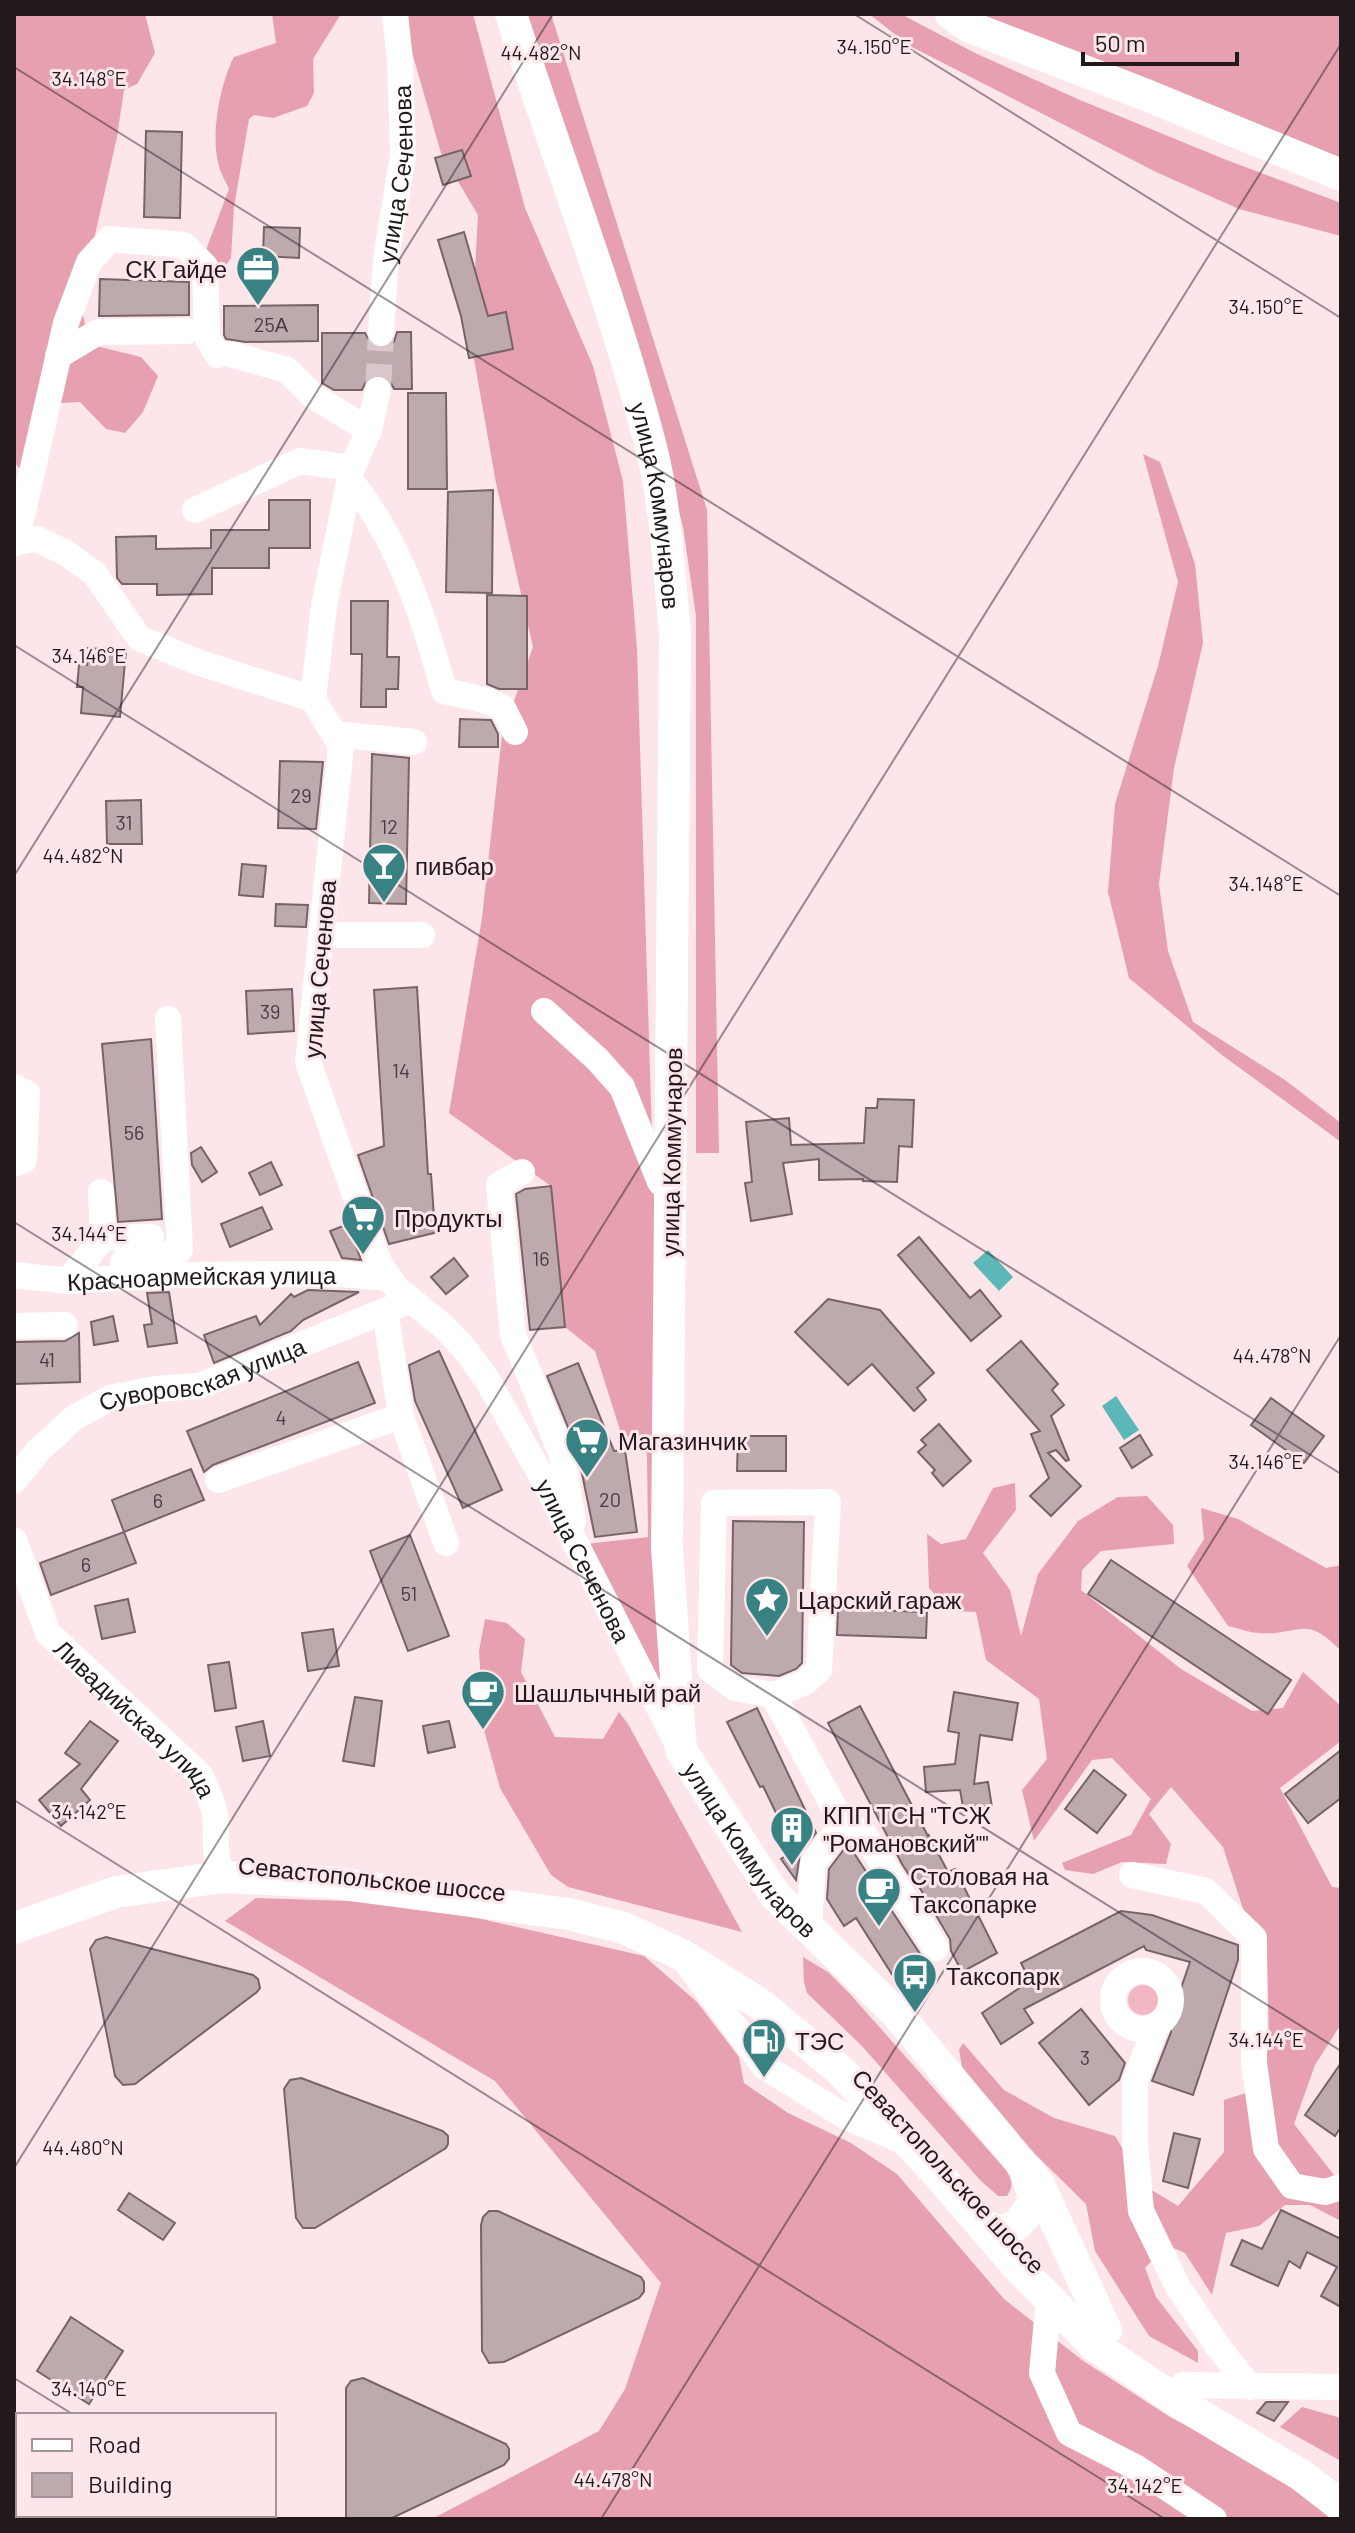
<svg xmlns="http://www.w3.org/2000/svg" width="1355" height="2533" viewBox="0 0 1355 2533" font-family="Barlow,sans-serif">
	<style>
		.green { fill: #f2b7c3 }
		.forest { fill: #e7a0af }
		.water { fill: #5cb7b8 }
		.building { fill: #bea9ad; stroke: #776467; stroke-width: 2 }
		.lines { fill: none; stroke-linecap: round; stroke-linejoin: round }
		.minor-tunnel { stroke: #dbc7cb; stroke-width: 26; stroke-dasharray: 26 13; stroke-linecap: butt }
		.minor { stroke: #fff; stroke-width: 26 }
		.major { stroke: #fff; stroke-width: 32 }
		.ticks { fill: none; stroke: #21191a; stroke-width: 2; stroke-opacity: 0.45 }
		.labels { text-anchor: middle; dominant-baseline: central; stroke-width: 6; stroke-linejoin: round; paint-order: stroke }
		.number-label { font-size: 20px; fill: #483d3f }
		.street-label { font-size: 24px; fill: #21191a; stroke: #fce6ea }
		.poi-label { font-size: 24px; fill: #21191a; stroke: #fce6ea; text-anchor: start }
		.ticks-label { font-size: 20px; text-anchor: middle; fill: #21191a; stroke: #fce6ea; stroke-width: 6; stroke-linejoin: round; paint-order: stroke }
	</style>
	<rect width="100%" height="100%" fill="#fce6ea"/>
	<circle class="green" cx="1143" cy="2000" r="15"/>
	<g class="forest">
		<polygon points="14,14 145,14 155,53 137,84 124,90 117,137 80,302 86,328 100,347 141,357 158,376 143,412 125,433 106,429 80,402 61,403 25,474 14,462"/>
		<path d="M272,14h69l-28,45 1,34 -7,13 -34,12 -19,-3 -5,4 -15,88 -3,51 -10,14 -10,1 -5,-23 23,-61c-3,-7 -8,-15 -10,-23 -9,-29 1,-83 15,-109l42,-14z"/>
		<polygon points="401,14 473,14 525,208 593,366 623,481 637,649 654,1202 681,1750 577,1545 648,1537 647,1454 620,1430 595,1351 565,1327 551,1186 449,1113 482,918 502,735 533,647 496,483 471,342 478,215 441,153"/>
		<polygon points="526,14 551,14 707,510 719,1153 696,1153 696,616 683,527 625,309"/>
		<polygon points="869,14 901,14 975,53 1080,100 1224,159 1341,203 1341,236 1239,209 1156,172 910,46"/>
		<polygon points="980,14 1341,14 1341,158"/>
		<polygon points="1143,454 1160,462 1195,564 1203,643 1174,768 1159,884 1168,951 1193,1022 1285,1080 1341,1123 1341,1142 1222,1055 1129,978 1108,892 1115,804 1158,666 1178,582"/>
		<polygon points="1015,1483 1016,1510 983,1553 1010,1590 1021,1636 1038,1574 1078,1521 1118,1497 1147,1496 1173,1525 1174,1544 1101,1551 1082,1570 1081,1590 1181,1669 1252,1711 1283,1708 1303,1672 1341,1706 1341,1741 1280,1788 1332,1887 1341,1888 1341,2024 1315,2065 1294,2124 1341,2184 1341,2221 1310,2205 1285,2205 1259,2226 1226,2233 1212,2295 1185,2253 1166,2245 1145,2268 1156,2297 1198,2351 1198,2363 1149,2336 1095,2251 1086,2204 989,2109 963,2072 959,2050 963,2043 1004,2090 1054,2118 1115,2136 1145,2186 1178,2206 1224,2152 1224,2100 1261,2088 1269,2042 1267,1949 1244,1912 1223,1847 1171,1787 1149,1814 1171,1844 1166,1864 1122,1862 1093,1874 1065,1870 1062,1863 1131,1835 1151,1799 1112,1758 1092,1760 1034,1841 1022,1790 1047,1759 1039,1699 986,1660 976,1612 949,1611 929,1588 927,1534 941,1544 966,1539 993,1488"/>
		<path d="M1201,1508l37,11 88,49 15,-3v86c-37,-38 -40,-15 -81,-18 -11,0 -22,-5 -32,-7l-41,-60 17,-27z"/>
		<polygon points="485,1619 507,1623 525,1639 521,1672 555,1737 603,1739 619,1712 628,1724 742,1932 568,1887 551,1875 500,1788 484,1730 479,1651"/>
		<polygon points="256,1898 412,1903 644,1956 697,2002 739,2057 744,2083 788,2113 851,2143 897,2174 1004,2299 1082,2360 1170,2417 1286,2476 1340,2519 432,2519 599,2431 625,2389 661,2283 495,2081 225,1921"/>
		<path d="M803,1957l25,15 22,22 156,176c6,10 8,15 1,26h-9l-18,-16 -118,-134 -55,-53 -3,-11z"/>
		<polygon points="1302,2407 1341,2418 1341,2461 1280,2427"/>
	</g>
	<g class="water">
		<polygon points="988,1250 1013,1277 999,1291 973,1263"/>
		<polygon points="1116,1396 1139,1430 1124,1440 1102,1406"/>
	</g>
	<g class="building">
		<polygon points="146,131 182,132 180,218 144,217"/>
		<polygon points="462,150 471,176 443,185 435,158"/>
		<polygon points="264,227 300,228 299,258 263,256"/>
		<polygon points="464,232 488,316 506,312 513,349 469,358 461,316 438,240"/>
		<polygon points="100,279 189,282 189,315 99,316"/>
		<polygon points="318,305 318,341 246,342 226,339 224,335 224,306"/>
		<polygon points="397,332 411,332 412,389 394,389 389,379 381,374 367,379 362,390 334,390 322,383 322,333 365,333 372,346 381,349 394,342"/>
		<polygon points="408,393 446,393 447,489 408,489"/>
		<polygon points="493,490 492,593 446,592 448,492"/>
		<polygon points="269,500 310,500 310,548 269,548 269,568 212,568 212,594 157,595 157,584 122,584 117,578 116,537 156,536 156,549 211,548 211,530 269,530"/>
		<polygon points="487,595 527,596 527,689 499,689 487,684"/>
		<polygon points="351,601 388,601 387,657 399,657 398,689 386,689 386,707 361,707 362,654 351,654"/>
		<polygon points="88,648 126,651 120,717 81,713 83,687 77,687 79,665 87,665"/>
		<polygon points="460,719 491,720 498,734 498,747 459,747"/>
		<polygon points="372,754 409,758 406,904 369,903"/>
		<polygon points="280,761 323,762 316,829 278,828"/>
		<polygon points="141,800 142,844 107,844 106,801"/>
		<polygon points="242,864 266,866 263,897 239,895"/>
		<polygon points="276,904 308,905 306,927 275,926"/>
		<polygon points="417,987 428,1174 431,1174 434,1217 438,1232 389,1244 358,1155 384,1146 374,990"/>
		<polygon points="292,989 294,1031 248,1034 246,991"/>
		<polygon points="151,1039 162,1219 118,1222 102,1044"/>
		<polygon points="878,1099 914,1100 912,1147 899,1146 897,1182 863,1181 863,1179 819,1180 819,1159 783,1163 792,1214 751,1221 745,1183 752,1182 746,1122 789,1118 791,1145 864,1143 866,1108 877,1108"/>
		<polygon points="201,1147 217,1172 202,1182 192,1165 191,1153"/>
		<polygon points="271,1162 282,1185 260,1195 249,1173"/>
		<polygon points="551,1186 565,1327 530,1330 516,1194 525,1189"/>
		<polygon points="262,1207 272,1229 230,1247 221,1224"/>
		<polygon points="348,1224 361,1260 342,1258 330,1231"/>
		<polygon points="919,1237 970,1298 980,1290 1001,1316 971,1341 898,1255"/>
		<polygon points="454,1258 468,1276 446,1294 431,1277"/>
		<polygon points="308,1290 359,1292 303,1320 291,1331 214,1363 204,1335 256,1316 260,1325 291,1294 294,1297"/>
		<polygon points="169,1292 177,1343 148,1347 144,1325 152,1324 147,1293"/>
		<polygon points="828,1299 880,1310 934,1373 917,1388 926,1400 914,1411 872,1364 848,1385 795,1332"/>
		<polygon points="113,1316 118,1341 94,1345 91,1322"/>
		<polygon points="79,1333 80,1382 14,1384 14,1342 65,1341"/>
		<polygon points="1021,1341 1058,1384 1052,1390 1064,1405 1051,1416 1069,1460 1066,1461 1056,1450 1048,1453 1081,1486 1051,1516 1030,1496 1049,1478 1031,1434 1040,1431 987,1370"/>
		<polygon points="439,1351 502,1490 463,1508 415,1401 409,1365"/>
		<polygon points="358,1362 375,1403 213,1465 204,1472 187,1431"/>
		<polygon points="578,1363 614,1451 625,1450 637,1532 595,1537 577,1449 547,1376"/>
		<polygon points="1271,1398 1324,1436 1304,1463 1251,1425"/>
		<polygon points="939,1424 971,1461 943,1486 932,1473 935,1470 918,1452 926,1445 921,1440"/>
		<polygon points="1140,1435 1152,1455 1132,1468 1120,1448"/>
		<polygon points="738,1436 786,1436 786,1471 737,1471"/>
		<polygon points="191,1469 204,1500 124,1532 112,1500"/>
		<polygon points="733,1521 804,1522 802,1663 796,1669 779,1676 742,1673 731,1665"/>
		<polygon points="124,1532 136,1563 51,1595 40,1563"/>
		<polygon points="410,1535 449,1636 408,1651 370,1551"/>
		<polygon points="1111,1560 1291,1680 1268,1714 1088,1594"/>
		<polygon points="128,1599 135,1632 102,1639 95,1606"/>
		<polygon points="838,1609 927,1612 926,1638 837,1635"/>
		<polygon points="333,1629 339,1666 308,1671 302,1633"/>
		<polygon points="229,1662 236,1708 215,1711 208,1665"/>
		<polygon points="954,1692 1018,1703 1012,1740 980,1735 974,1784 988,1782 992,1807 964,1812 960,1790 926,1792 924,1767 955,1764 959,1733 948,1731"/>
		<polygon points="355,1697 382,1701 374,1766 343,1761"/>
		<polygon points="860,1706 929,1838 928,1834 948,1872 955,1869 997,1953 962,1972 951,1951 950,1939 918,1885 916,1886 902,1864 828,1723"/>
		<polygon points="757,1708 816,1833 800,1854 796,1880 781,1859 794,1850 763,1786 760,1787 727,1722"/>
		<polygon points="90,1721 118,1741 81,1789 90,1800 61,1826 39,1800 80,1764 65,1753"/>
		<polygon points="263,1721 270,1756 243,1761 236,1727"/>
		<polygon points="449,1721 455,1747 428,1753 423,1726"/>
		<polygon points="1341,1750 1341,1798 1308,1823 1285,1794"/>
		<polygon points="1094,1770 1126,1795 1097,1833 1065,1809"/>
		<polygon points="848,1844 926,1963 897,1982 856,1918 844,1926 827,1899 829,1869"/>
		<polygon points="1121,1911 1152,1915 1238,1945 1238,1960 1193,2095 1152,2081 1171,2032 1170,2020 1190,1962 1146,1950 1144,1946 1024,2009 1033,2023 1001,2044 982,2013 1030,1981 1021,1963"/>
		<polygon points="106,1937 253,1975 258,1979 260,1988 257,1992 135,2084 123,2085 115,2076 90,1949 96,1940"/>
		<polygon points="1081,2009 1125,2063 1119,2080 1089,2105 1039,2043"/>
		<polygon points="1341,2063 1341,2127 1335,2136 1305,2115"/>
		<polygon points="301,2078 443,2131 448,2136 448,2144 446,2148 315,2228 303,2228 296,2218 284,2089 290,2080"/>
		<polygon points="1174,2133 1200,2139 1188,2188 1163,2181"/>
		<polygon points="129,2193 175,2223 163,2240 118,2210"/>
		<polygon points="1281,2210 1341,2239 1341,2307 1321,2296 1337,2267 1307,2252 1300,2268 1289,2261 1278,2286 1231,2265 1242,2240 1262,2249"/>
		<polygon points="489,2211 498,2211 641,2277 644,2282 644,2292 639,2298 504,2362 489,2363 482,2351 481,2225 483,2217"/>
		<polygon points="71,2317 123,2351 89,2404 37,2371"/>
		<polygon points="363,2378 506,2444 509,2449 509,2459 504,2465 390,2519 346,2519 346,2388 351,2381"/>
		<polygon points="1266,2402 1288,2402 1274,2421 1257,2413"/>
	</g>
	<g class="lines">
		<polyline class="minor-tunnel" points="378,390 381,333"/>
		<g class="minor">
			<path id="s1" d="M381,333l5,-75 17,-102 -3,-96 -5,-46"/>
			<polyline points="230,354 287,370 313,396 369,430"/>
			<polyline points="58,356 98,332 187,331"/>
			<path id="s2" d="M378,390l-9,40 -17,38 -28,138 -11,93 28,47 -33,316 71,201 18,26 46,37 21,22 22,30 55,97 136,268"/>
			<path d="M351,481c48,60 73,136 93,210l41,9 18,8 12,24"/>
			<polyline points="195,510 300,461 352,468"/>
			<polyline points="16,542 66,323 89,262 110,239 184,245 205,266 207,337 217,355"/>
			<polyline points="14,544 16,542 37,539 66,553 95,574 139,638 200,663 313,699"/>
			<polyline points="334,734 414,742"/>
			<polyline points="321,935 422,935"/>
			<polyline points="544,1011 597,1059 622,1087 660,1182 670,1191"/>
			<polyline points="14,1087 27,1093 24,1160 14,1164"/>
			<polyline points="522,1172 499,1185 513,1335 562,1455 573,1522"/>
			<polyline points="103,1238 151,1237"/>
			<polyline points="123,1262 148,1260 180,1250 168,1019"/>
			<path id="s3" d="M14,1275l54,6 111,-6 161,-1 48,4"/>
			<polyline points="68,1281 103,1238 101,1192"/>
			<polyline points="385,1310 401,1416 446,1543"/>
			<polyline points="14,1326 65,1325"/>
			<polyline points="218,1480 401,1416"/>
			<path id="s4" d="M14,1481l25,-31 35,-32 36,-20 45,-9 44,-3 210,-85"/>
			<path id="s5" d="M14,1540l34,93 152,142c7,15 15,31 16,48 0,14 -2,25 2,38"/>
			<polyline points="773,1695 735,1688 710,1669 714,1503 828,1502 819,1670 804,1683 773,1695 843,1824 813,1863 809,1928"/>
			<polyline points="843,1824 862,1831 936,1948"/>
			<polyline points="1132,1875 1206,1891 1254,1938 1254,2063 1266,2149 1292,2186 1325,2192 1341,2187"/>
			<polyline points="686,1962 765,2067 846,2117 903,2141"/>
			<circle cx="1142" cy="2000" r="29"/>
			<polyline points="1156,2026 1135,2081 1135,2143 1141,2211 1178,2287 1219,2348 1250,2387"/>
			<polyline points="1049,2298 1042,2373 1069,2433 1137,2468 1214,2519"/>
			<polyline points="1183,2385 1341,2387"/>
		</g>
		<g class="major">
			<path id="s6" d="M511,14c46,144 102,286 140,433 15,60 18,124 24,186l-8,915 14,202 94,145 121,118 142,170 68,147"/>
			<polyline points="951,14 970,27 1146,95 1341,175"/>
			<polyline points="14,1928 116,1892 223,1877 327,1882 569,1914 624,1928 682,1955 760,2004 841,2071 937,2173 1018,2267 1094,2345 1183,2405 1301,2475 1341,2506"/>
			<path d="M980,2222c28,20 40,2 55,-22l-8,-25"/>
		</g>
	</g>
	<path class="ticks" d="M854,14l487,304M14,67l1327,829M14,645l1327,829M14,876l539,-862M14,1222l1327,829M14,1800l1151,719M14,2168l1327,-2124M14,2378l60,37M234,2515l6,4M601,2519l740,-1184"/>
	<defs>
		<g id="office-pin" transform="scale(2.3)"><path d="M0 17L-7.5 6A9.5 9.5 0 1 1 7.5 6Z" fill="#398283" stroke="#fce6ea"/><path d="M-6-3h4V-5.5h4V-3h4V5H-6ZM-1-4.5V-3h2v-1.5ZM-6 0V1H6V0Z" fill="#fff"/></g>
		<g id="bar-pin" transform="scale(2.3)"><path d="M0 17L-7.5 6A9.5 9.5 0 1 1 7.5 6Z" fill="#398283" stroke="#fce6ea"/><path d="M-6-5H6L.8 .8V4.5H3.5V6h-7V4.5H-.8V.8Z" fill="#fff"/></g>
		<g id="supermarket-pin" transform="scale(2.3)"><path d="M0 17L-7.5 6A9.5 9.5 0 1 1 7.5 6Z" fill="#398283" stroke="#fce6ea"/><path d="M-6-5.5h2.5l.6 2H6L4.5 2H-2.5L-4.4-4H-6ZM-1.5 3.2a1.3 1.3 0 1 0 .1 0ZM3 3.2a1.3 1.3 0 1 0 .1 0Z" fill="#fff"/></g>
		<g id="sight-pin" transform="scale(2.3)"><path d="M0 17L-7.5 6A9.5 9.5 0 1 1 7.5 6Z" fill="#398283" stroke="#fce6ea"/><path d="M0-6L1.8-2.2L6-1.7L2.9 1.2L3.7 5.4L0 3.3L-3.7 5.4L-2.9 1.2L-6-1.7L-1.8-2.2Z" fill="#fff"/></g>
		<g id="cafe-pin" transform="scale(2.3)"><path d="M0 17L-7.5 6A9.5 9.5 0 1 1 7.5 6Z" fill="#398283" stroke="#fce6ea"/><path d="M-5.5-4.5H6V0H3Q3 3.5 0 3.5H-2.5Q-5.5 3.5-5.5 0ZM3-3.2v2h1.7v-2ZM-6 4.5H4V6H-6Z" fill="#fff"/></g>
		<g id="building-pin" transform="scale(2.3)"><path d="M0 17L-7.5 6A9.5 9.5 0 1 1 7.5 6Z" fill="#398283" stroke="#fce6ea"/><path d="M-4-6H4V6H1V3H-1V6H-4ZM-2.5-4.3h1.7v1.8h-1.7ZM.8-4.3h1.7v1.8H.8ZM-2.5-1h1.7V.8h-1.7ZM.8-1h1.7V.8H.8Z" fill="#fff"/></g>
		<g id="bus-pin" transform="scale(2.3)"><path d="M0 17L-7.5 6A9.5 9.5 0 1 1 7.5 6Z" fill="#398283" stroke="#fce6ea"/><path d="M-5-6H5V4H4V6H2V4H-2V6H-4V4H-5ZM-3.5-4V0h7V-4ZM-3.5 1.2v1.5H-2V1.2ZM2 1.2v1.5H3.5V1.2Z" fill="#fff"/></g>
		<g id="fuel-pin" transform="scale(2.3)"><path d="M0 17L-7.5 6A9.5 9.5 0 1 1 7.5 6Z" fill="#398283" stroke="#fce6ea"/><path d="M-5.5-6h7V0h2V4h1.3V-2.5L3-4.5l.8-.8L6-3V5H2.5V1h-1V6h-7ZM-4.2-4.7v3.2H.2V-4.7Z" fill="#fff"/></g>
	</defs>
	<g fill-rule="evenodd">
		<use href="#office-pin" x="258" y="268"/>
		<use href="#bar-pin" x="384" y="865"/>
		<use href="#supermarket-pin" x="363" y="1217"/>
		<use href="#supermarket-pin" x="587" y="1440"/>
		<use href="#sight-pin" x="767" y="1599"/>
		<use href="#cafe-pin" x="483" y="1692"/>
		<use href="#building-pin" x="792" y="1828"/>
		<use href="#cafe-pin" x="879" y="1889"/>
		<use href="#bus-pin" x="915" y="1975"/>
		<use href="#fuel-pin" x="764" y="2040"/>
	</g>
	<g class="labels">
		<g class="number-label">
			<text x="271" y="324">25А</text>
			<text x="301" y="795">29</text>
			<text x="124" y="822">31</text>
			<text x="389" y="826">12</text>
			<text x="270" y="1011">39</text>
			<text x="401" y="1070">14</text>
			<text x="134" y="1132">56</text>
			<text x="541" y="1258">16</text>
			<text x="47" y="1359">41</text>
			<text x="281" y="1417">4</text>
			<text x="610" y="1499">20</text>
			<text x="158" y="1500">6</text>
			<text x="86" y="1564">6</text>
			<text x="409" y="1593">51</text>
			<text x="1085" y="2057">3</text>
		</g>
		<g class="street-label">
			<text stroke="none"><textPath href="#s1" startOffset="160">улица Сеченова</textPath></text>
			<text stroke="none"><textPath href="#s6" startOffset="514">улица Коммунаров</textPath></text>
			<text transform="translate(319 969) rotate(-85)">улица Сеченова</text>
			<text transform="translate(671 1152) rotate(-89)">улица Коммунаров</text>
			<text stroke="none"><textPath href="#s3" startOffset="188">Красноармейская улица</textPath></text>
			<text stroke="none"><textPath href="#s4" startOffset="224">Суворовская улица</textPath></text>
			<text stroke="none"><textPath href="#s2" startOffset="1268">улица Сеченова</textPath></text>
			<text stroke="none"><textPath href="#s5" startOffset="222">Ливадийская улица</textPath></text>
			<text stroke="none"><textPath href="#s6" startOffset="1882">улица Коммунаров</textPath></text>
			<text transform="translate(372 1878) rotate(6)">Севастопольское шоссе</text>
			<text transform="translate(949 2171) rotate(47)">Севастопольское шоссе</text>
		</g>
		<g class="poi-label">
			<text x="227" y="268" text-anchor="end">СК Гайде</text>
			<text x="415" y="865">пивбар</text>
			<text x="394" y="1217">Продукты</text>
			<text x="618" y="1440">Магазинчик</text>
			<text x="798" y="1599">Царский гараж</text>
			<text x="514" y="1692">Шашлычный рай</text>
			<text x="823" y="1814">КПП ТСН "ТСЖ<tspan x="823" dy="28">"Романовский""</tspan></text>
			<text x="910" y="1875">Столовая на<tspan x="910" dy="28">Таксопарке</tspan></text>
			<text x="946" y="1975">Таксопарк</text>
			<text x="795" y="2040">ТЭС</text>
		</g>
	</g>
	<g class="ticks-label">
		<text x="874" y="54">34.150°E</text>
		<text x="541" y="60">44.482°N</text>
		<text x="89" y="86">34.148°E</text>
		<text x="1266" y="314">34.150°E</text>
		<text x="89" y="663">34.146°E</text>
		<text x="83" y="863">44.482°N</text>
		<text x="1266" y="891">34.148°E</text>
		<text x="89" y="1241">34.144°E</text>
		<text x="1272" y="1363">44.478°N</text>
		<text x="1266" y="1469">34.146°E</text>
		<text x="89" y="1819">34.142°E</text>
		<text x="1266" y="2047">34.144°E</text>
		<text x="83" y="2155">44.480°N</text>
		<text x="89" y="2396">34.140°E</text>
		<text x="613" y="2487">44.478°N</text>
		<text x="1145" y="2493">34.142°E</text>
	</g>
	<rect width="1355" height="2533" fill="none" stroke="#21191a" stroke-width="32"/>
	<rect x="16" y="2413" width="260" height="104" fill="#fce6ea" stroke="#a49497" stroke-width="2"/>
	<rect x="32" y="2439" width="40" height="12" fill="#ffffff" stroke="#a49497" stroke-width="2"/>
	<text x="88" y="2453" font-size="24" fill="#21191a">Road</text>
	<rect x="32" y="2473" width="40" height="24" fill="#bea9ad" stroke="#a49497" stroke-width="2"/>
	<text x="88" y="2493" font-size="24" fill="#21191a">Building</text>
	<path d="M1083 52v12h154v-12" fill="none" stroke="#21191a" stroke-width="4"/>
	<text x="1095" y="52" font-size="24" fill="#21191a" stroke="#fce6ea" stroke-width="6" paint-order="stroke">50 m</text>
</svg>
